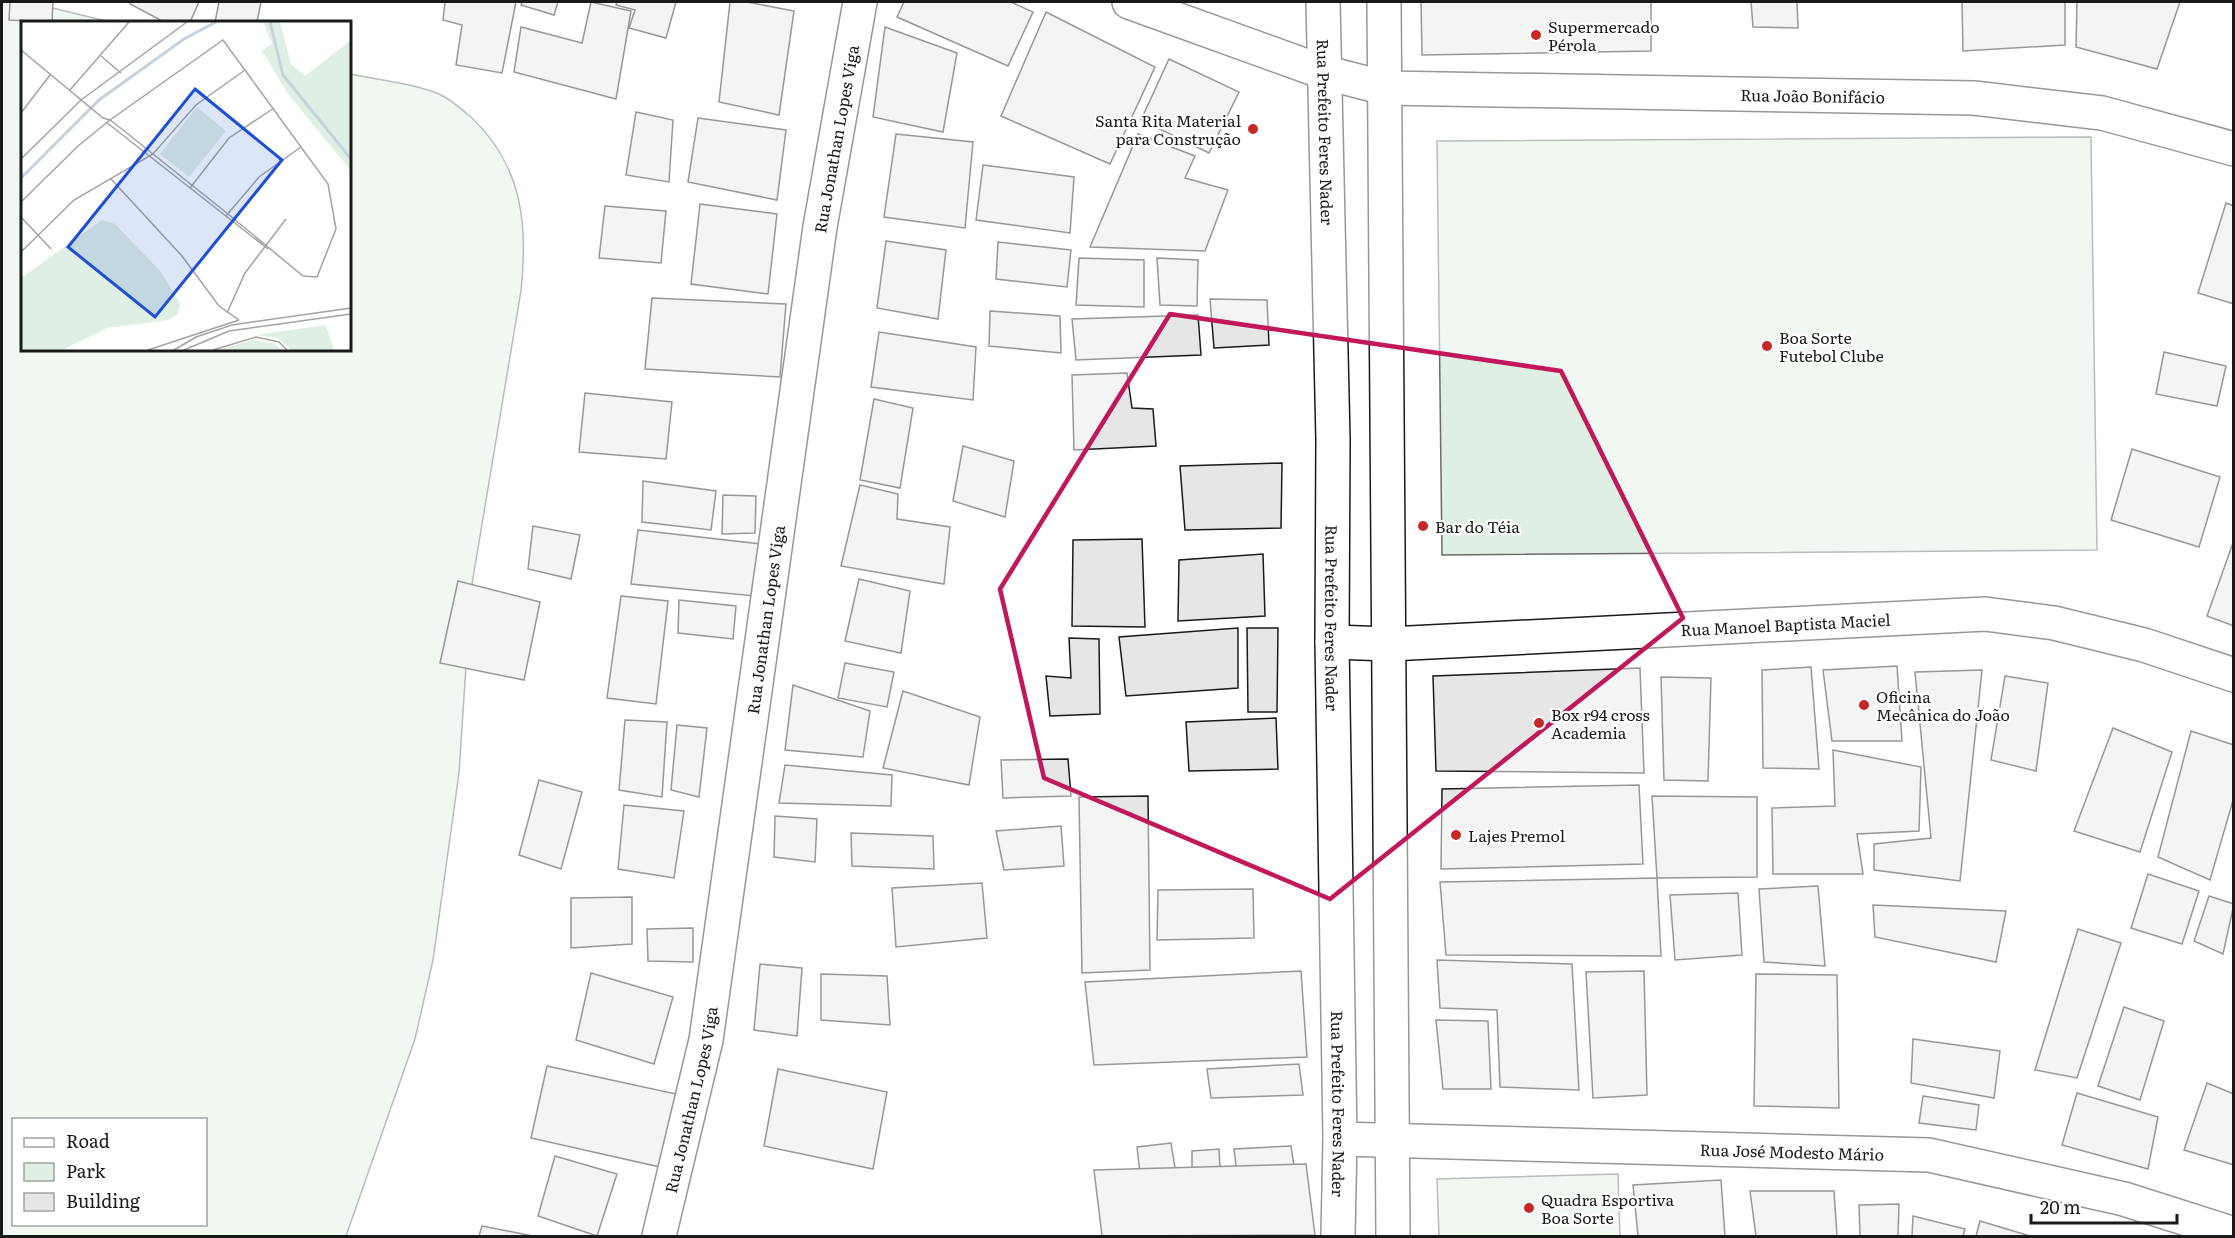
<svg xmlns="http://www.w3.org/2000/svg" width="2235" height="1238" viewBox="0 0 2235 1238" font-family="Literata,serif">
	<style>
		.green { fill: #e0efe3; stroke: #6a6a6a; stroke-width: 1.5; fill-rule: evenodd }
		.building { fill: #e6e6e6; stroke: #1a1a1a; stroke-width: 1.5 }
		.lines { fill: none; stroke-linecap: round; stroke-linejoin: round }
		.minor-casing { stroke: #1a1a1a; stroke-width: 36 }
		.minor { stroke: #fff; stroke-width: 33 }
		.marked { fill: none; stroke: #c2185b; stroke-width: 4.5; stroke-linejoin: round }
		.poi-dot { fill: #c62828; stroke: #fff; stroke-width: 2 }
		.labels { text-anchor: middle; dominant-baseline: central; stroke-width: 4.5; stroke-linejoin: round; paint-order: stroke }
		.poi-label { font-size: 16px; fill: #1a1a1a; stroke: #fff; text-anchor: start }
		.street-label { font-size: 16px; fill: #1a1a1a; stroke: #fff }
		.inset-river { fill: none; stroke: #c6d2dc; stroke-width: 3 }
		.inset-road { fill: none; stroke: #a3a3a3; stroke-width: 1.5 }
		.view { fill: #1d4ed8; fill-opacity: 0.15; stroke: #1d4ed8; stroke-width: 3 }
		.inset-edge { fill: none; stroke: #1a1a1a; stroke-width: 3 }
	</style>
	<rect width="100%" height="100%" fill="#fff"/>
	<g class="green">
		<path d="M2,2h26l82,20h-88v328h328v-276c29,6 61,9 89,20 12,5 23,16 33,24 51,49 56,107 49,173l-50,299 -12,183 -26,187 -18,79 -69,197h-344zM14,1120h192v104h-192z"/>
		<polygon points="2091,137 2097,550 1442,555 1437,141"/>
		<polygon points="1618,1174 1620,1236 1439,1236 1437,1179"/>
	</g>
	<g class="building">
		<polygon points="10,2 53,2 52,22 9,20"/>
		<polygon points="131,2 199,2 190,22 164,22 130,4"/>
		<polygon points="219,2 261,2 257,22 215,22"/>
		<polygon points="445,2 516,2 502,73 456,65 462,25 443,20"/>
		<polygon points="522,2 558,2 554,15 521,5"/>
		<polygon points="591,2 631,11 616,99 514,72 521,27 582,43"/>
		<polygon points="617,2 676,2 666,38 629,28 635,10 616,5"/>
		<polygon points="730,2 747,2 794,11 779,115 719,102"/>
		<polygon points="904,2 1011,2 1033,12 1008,66 897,17"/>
		<polygon points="1421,2 1651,2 1651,51 1422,55"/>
		<polygon points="1751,2 1797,2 1798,28 1753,27"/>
		<polygon points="1962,2 2065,2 2065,45 1963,51"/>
		<polygon points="2077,2 2180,2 2157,69 2076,47"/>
		<polygon points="1046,12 1155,67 1110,164 1001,116"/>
		<polygon points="885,27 957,53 943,132 873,117"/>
		<polygon points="1169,59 1239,92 1209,153 1141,120"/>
		<polygon points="636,112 673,120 669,182 626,175"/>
		<polygon points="698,118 786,130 777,200 688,182"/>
		<polygon points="896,134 973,142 965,228 884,217"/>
		<polygon points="1138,134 1195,156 1185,178 1228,190 1205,251 1090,247"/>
		<polygon points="983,165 1074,177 1070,233 976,220"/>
		<polygon points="2226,203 2234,206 2234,304 2198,293"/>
		<polygon points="700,204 777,214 768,294 691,284"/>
		<polygon points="605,206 666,211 661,263 599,258"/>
		<polygon points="886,241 946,250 938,319 877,308"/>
		<polygon points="998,242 1071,250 1067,287 996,279"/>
		<polygon points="1079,258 1144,260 1144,307 1076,305"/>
		<polygon points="1157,258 1198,260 1197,306 1160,305"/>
		<polygon points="652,298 786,304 780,377 645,369"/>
		<polygon points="1210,299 1267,300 1269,345 1214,348"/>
		<polygon points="990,311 1060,316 1061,353 989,346"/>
		<polygon points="1198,315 1201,355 1076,360 1072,319"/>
		<polygon points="879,332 976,347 973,400 871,387"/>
		<polygon points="2164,352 2226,366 2217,406 2156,394"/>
		<polygon points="1127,373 1132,408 1153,409 1156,446 1074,450 1072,375"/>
		<polygon points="585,393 672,402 666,459 579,452"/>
		<polygon points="874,399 913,408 900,488 860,480"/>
		<polygon points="963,446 1014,461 1005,517 953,501"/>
		<polygon points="2132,449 2220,477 2199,547 2111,520"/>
		<polygon points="1282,463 1281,528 1185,530 1180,466"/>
		<polygon points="643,481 716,491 711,530 642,522"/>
		<polygon points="860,485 898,494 897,519 950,527 944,584 841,566"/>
		<polygon points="723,495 756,496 755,533 722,534"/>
		<polygon points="533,526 580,535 571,579 528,569"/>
		<polygon points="638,530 761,544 755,596 631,584"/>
		<polygon points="1142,539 1145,627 1072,626 1073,540"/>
		<polygon points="2234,540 2234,626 2207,616"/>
		<polygon points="1263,554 1265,616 1178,621 1179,560"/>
		<polygon points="859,579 910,591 901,653 845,641"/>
		<polygon points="458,581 540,602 524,680 440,663"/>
		<polygon points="621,596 668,601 656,704 607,698"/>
		<polygon points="679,600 736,606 733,639 678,633"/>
		<polygon points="1238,628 1238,688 1126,696 1119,637"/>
		<polygon points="1247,628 1278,628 1277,712 1248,712"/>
		<polygon points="1069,638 1099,639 1100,714 1050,716 1046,676 1071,678"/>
		<polygon points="845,663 894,672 887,707 838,698"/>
		<polygon points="1897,666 1902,741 1832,741 1823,670"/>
		<polygon points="1811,667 1819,769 1763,768 1762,670"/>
		<polygon points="1640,668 1644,773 1436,771 1433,676"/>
		<polygon points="1982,670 1960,881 1874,870 1874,844 1931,838 1915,672"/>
		<polygon points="2005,676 2048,683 2036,771 1991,760"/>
		<polygon points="1661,677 1711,678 1708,781 1664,780"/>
		<polygon points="793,685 870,711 863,757 785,750"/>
		<polygon points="903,691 980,717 969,785 883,768"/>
		<polygon points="1276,718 1278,769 1189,771 1186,722"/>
		<polygon points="625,720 667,722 662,797 619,790"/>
		<polygon points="677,725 707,728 699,797 671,790"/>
		<polygon points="2113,728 2172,752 2140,852 2074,831"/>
		<polygon points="2191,731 2234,745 2234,797 2210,880 2158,857"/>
		<polygon points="1833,750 1921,767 1919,831 1857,834 1863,874 1773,874 1772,808 1835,806"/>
		<polygon points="1068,759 1071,796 1003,798 1001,760"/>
		<polygon points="785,765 892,775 891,806 779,803"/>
		<polygon points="539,780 582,792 561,869 519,855"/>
		<polygon points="1639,785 1643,864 1441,869 1442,789"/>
		<polygon points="1148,796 1150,970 1082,973 1079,797"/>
		<polygon points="1652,796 1757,797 1757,877 1657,878"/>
		<polygon points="624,805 684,811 674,878 618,869"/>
		<polygon points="775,816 817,819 815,862 774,857"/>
		<polygon points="1061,826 1064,866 1004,870 996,831"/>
		<polygon points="851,833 933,836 934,869 852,866"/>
		<polygon points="2148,874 2199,891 2182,944 2131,928"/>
		<polygon points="1657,878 1661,956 1446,955 1440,882"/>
		<polygon points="982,883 987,938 896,947 892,888"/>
		<polygon points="1818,886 1825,966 1764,962 1759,889"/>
		<polygon points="1253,889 1254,938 1157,940 1158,890"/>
		<polygon points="1738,893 1742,955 1675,960 1670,895"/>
		<polygon points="2209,896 2234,904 2223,954 2194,941"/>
		<polygon points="632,897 632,944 571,948 571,898"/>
		<polygon points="1873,905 2006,911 1996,962 1875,937"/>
		<polygon points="693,928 693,962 648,961 647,929"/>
		<polygon points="2078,929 2121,943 2077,1078 2035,1070"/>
		<polygon points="1437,960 1572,964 1579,1090 1500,1087 1497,1010 1440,1008"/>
		<polygon points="760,964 802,968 797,1036 754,1030"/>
		<polygon points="1301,971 1307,1057 1094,1065 1085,982"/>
		<polygon points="1644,971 1647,1095 1593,1098 1586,972"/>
		<polygon points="591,973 673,997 654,1064 576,1040"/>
		<polygon points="821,974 887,976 890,1025 821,1020"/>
		<polygon points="1756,974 1837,975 1839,1108 1754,1106"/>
		<polygon points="2124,1007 2164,1021 2140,1100 2098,1086"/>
		<polygon points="1436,1020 1488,1021 1491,1089 1443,1089"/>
		<polygon points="1913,1039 2000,1051 1994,1098 1911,1083"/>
		<polygon points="1299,1064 1303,1095 1211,1098 1207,1069"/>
		<polygon points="547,1066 676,1094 660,1167 531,1138"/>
		<polygon points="778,1069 887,1092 873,1169 764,1146"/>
		<polygon points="2207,1083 2234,1094 2234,1165 2184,1150"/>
		<polygon points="2077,1093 2158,1117 2148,1169 2062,1145"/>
		<polygon points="1923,1096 1979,1105 1976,1130 1919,1123"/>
		<polygon points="1171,1143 1177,1180 1141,1182 1137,1147"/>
		<polygon points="1291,1146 1295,1173 1237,1174 1234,1149"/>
		<polygon points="1219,1149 1220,1169 1192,1169 1192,1151"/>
		<polygon points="555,1156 617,1174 597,1236 538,1216"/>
		<polygon points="1306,1164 1315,1235 1102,1236 1094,1170"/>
		<polygon points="1721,1180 1725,1236 1638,1236 1633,1185"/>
		<polygon points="1750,1191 1834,1191 1837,1236 1756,1236"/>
		<polygon points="1899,1204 1898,1236 1860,1236 1859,1205"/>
		<polygon points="1913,1216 1965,1229 1963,1236 1912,1236"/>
		<polygon points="1980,1221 2030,1236 1976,1236"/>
		<polygon points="482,1226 533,1236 479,1236"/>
	</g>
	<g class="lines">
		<g class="minor-casing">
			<g id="minor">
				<path id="s1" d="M1129,2l194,70 62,16 589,10 128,15 132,36"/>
				<path id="s2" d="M1323,2l10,438 -1,202 8,497 -2,97"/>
				<polyline points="1384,2 1393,1236"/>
				<path id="s3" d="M1332,642l58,2 595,-30 69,9 90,22 90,30"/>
				<path id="s4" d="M1340,1139l589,16 195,44 110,35"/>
				<path id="s5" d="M659,1236l47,-196 114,-813 40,-225"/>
			</g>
		</g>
		<use href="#minor" class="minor"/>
	</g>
	<path d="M0 0H2235V1238H0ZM1170,314l391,57 122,247 -353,281 -286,-121 -44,-189z" fill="#fff" fill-opacity=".55" fill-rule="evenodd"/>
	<path class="marked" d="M1170,314l391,57 122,247 -353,281 -286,-121 -44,-189z"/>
	<g class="poi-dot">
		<circle cx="1536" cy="35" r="6"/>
		<circle cx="1253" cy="129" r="6"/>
		<circle cx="1767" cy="346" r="6"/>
		<circle cx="1423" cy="526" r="6"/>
		<circle cx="1864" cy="705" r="6"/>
		<circle cx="1539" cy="723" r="6"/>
		<circle cx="1456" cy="835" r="6"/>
		<circle cx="1529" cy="1208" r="6"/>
	</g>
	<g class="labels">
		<g class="poi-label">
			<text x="1548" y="26">Supermercado<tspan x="1548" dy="18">Pérola</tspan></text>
			<text x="1241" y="120" text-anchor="end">Santa Rita Material<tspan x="1241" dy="18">para Construção</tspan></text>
			<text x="1779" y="337">Boa Sorte<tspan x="1779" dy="18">Futebol Clube</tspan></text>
			<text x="1435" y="526">Bar do Téia</text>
			<text x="1876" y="696">Oficina<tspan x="1876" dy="18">Mecânica do João</tspan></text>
			<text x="1551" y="714">Box r94 cross<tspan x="1551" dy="18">Academia</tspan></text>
			<text x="1468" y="835">Lajes Premol</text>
			<text x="1541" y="1199">Quadra Esportiva<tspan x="1541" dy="18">Boa Sorte</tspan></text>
		</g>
		<g class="street-label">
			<text stroke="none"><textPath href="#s1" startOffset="698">Rua João Bonifácio</textPath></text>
			<text stroke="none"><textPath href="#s2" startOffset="130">Rua Prefeito Feres Nader</textPath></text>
			<text stroke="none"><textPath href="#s5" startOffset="1112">Rua Jonathan Lopes Viga</textPath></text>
			<text stroke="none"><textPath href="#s2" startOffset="616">Rua Prefeito Feres Nader</textPath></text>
			<text stroke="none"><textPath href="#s5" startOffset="626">Rua Jonathan Lopes Viga</textPath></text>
			<text stroke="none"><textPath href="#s3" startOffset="454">Rua Manoel Baptista Maciel</textPath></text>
			<text stroke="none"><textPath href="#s5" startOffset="140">Rua Jonathan Lopes Viga</textPath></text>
			<text stroke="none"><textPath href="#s2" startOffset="1102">Rua Prefeito Feres Nader</textPath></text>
			<text stroke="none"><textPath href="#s4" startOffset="452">Rua José Modesto Mário</textPath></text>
		</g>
	</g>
	<g transform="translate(21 21)">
		<rect width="330" height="330" fill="#fff"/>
		<path d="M242,1h17l11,42 14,12 46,-36v131l-63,-77 -26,-43 10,-8zM176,86l29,24 -37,46 -29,-23zM81,199l13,4 45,47 20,32 -2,11 -10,6 -61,8 -45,22h-41v-72zM305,304l8,25h-43l-13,-12 -23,-3zM232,319l20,3 9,7h-63z" fill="#e0efe3"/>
		<path class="inset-river" d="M249,1l13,53 68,84M0,157l78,-78 85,-61 32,-17"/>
		<path class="inset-road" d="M0,29l82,68 7,2 8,6 110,88 75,62 14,1 19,-48 -8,-45 -105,-144 -113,80 -32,26 -57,56M80,35l20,17M49,69l59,-68M0,92l29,-38M85,101l162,127M0,138l60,-59 106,-78M90,158l71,77 37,50 20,14M169,167l39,-50 45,-30M205,195l33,-39 42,-30M0,196l30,32M0,231l53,-52 79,-46 43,-49 49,-35M206,292l18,-40 41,-54M127,329l91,-30M153,329l22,-13 36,-12 119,-17M163,329l45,-19 122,-17M192,329l43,-13 23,5 8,8"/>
		<path class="view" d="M174,68l87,71 -127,157 -87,-70z"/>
		<rect width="330" height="330" class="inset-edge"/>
	</g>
	<rect width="2235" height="1238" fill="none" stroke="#1a1a1a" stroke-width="6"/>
	<rect x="12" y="1118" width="195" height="108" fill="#ffffff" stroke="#a3a3a3" stroke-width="1.5"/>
	<rect x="24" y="1138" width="30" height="9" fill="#ffffff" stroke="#a3a3a3" stroke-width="1.5"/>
	<text x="66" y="1148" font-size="18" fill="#1a1a1a">Road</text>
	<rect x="24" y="1163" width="30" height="18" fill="#e0efe3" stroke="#a3a3a3" stroke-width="1.5"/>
	<text x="66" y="1178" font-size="18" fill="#1a1a1a">Park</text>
	<rect x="24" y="1193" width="30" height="18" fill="#e6e6e6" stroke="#a3a3a3" stroke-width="1.5"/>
	<text x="66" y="1208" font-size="18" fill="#1a1a1a">Building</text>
	<path d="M2031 1214v9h146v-9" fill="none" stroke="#1a1a1a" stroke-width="3"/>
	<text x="2040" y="1214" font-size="18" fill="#1a1a1a" stroke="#ffffff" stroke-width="4.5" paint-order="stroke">20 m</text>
</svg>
